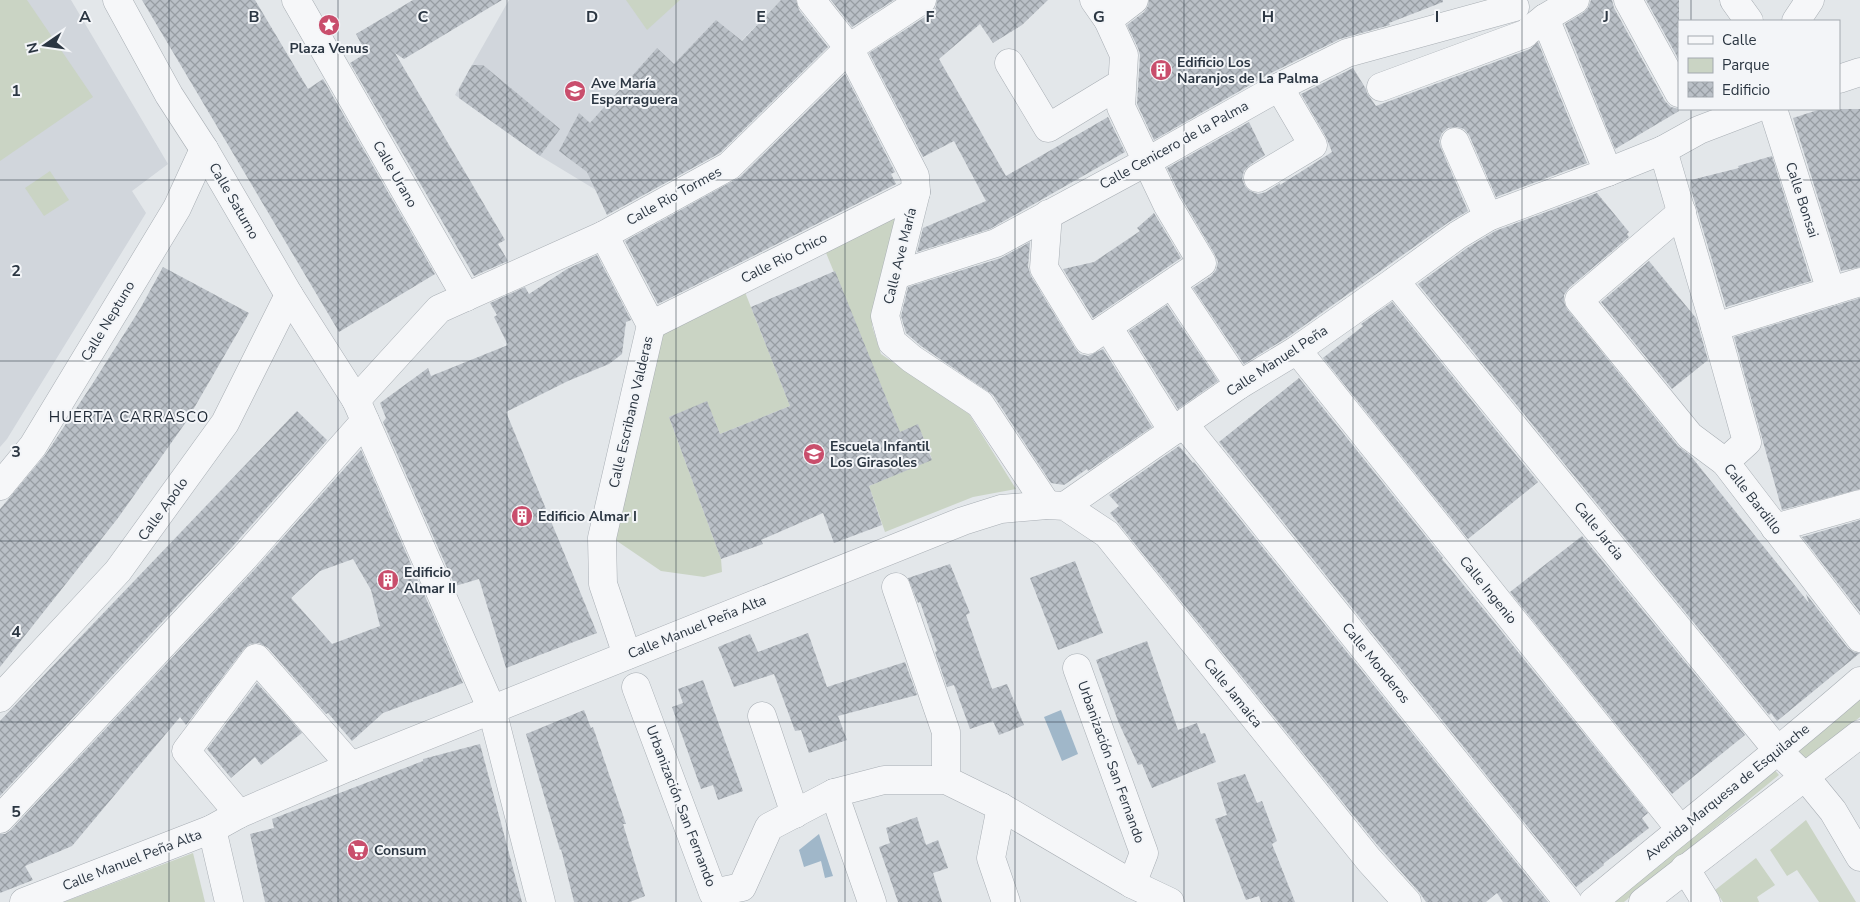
<svg xmlns="http://www.w3.org/2000/svg" width="1860" height="902" viewBox="0 0 1860 902" font-family="'Nunito Sans',sans-serif">
	<style>
		.built { fill: #d1d6dc }
		.green { fill: #cad4c4 }
		.water { fill: #a0b7c9 }
		.building { fill: url(#building-cross-hatch); fill-rule: evenodd }
		.lines { fill: none; stroke-linecap: round; stroke-linejoin: round }
		.minor-casing { stroke: #a8aeb4; stroke-width: 29 }
		.minor { stroke: #f6f7f9; stroke-width: 28 }
		.grid { fill: none; stroke: #2b3642; stroke-width: 1; stroke-opacity: 0.55 }
		.labels { text-anchor: middle; dominant-baseline: central; stroke-width: 4; stroke-linejoin: round; paint-order: stroke }
		.poi-label { font-size: 14px; font-weight: bold; fill: #2b3642; stroke: #f3f5f8; text-anchor: start }
		.street-label { font-size: 14px; fill: #2b3642; stroke: #f3f5f8 }
		.neighbourhood-label { font-size: 15px; letter-spacing: 1px; fill: #1d2733; stroke: #f3f5f8 }
		.grid-label { font-size: 16px; text-anchor: middle; font-weight: bold; fill: #2b3642; stroke: #f3f5f8; stroke-width: 4; stroke-linejoin: round; paint-order: stroke }
	</style>
	<defs>
		<pattern id="building-cross-hatch" width="8" height="8" patternUnits="userSpaceOnUse" patternTransform="scale(1.25)"><rect width="8" height="8" fill="#bac0c7"/><path d="M0 0l8 8M0 8l8-8" fill="none" stroke="#979da3"/></pattern>
	</defs>
	<rect width="100%" height="100%" fill="#e3e7ea"/>
	<g class="built">
		<polygon points="0,0 71,0 168,164 132,191 146,213 7,439 0,447"/>
		<polygon points="509,0 781,0 596,190 540,156 455,95"/>
	</g>
	<g class="green">
		<polygon points="0,0 27,0 93,97 0,161"/>
		<polygon points="626,0 680,0 647,30"/>
		<polygon points="50,171 69,200 44,216 25,188"/>
		<polygon points="893,216 896,220 872,326 881,354 969,414 1016,489 973,497 885,532 869,486 932,459 918,425 900,432 824,248"/>
		<polygon points="743,287 790,406 720,434 707,402 669,417 721,559 722,572 704,577 661,571 614,539 661,327"/>
		<polygon points="1860,696 1860,717 1806,761 1795,749"/>
		<polygon points="1773,768 1779,775 1624,902 1609,902"/>
		<polygon points="1806,820 1856,902 1819,902 1797,870 1787,876 1770,850"/>
		<polygon points="193,853 205,902 64,902"/>
		<polygon points="1756,858 1775,885 1757,897 1759,902 1723,902 1715,890"/>
	</g>
	<g class="water">
		<polygon points="1061,710 1078,754 1062,761 1044,717"/>
		<polygon points="819,834 833,876 825,878 821,861 804,867 799,850"/>
	</g>
	<g class="building">
		<polygon points="142,0 255,0 308,89 323,79 435,274 339,332"/>
		<polygon points="413,0 502,0 404,59 395,53 505,240 498,244 508,261 474,276 350,63 366,53 356,34"/>
		<polygon points="781,0 796,0 799,10 828,47 720,153 607,215 587,172 559,151 579,113 590,123 657,48 674,64 716,20 742,41"/>
		<polygon points="831,0 894,0 852,27"/>
		<polygon points="937,0 1048,0 1022,25 993,43 980,24 939,59 1006,176 1108,117 1125,152 990,229 917,252 923,228 986,201 954,141 923,157 869,53 931,13 936,7"/>
		<polygon points="1149,0 1443,0 1443,2 1389,23 1390,25 1340,39 1271,73 1154,140 1137,104 1140,55 1138,48 1127,25 1144,12 1148,6"/>
		<polygon points="1591,0 1612,0 1614,8 1665,101 1671,107 1679,109 1679,111 1615,149 1565,24 1583,13 1588,8"/>
		<polygon points="1646,0 1679,0 1679,60"/>
		<polygon points="1538,42 1587,163 1496,197 1469,135 1464,129 1457,127 1448,128 1442,133 1439,141 1441,148 1468,211 1449,222 1288,337 1244,364 1193,288 1211,276 1216,270 1218,262 1215,255 1181,197 1167,168 1249,122 1265,155 1250,165 1244,171 1242,179 1245,186 1250,191 1258,194 1266,192 1280,183 1280,185 1332,152 1326,137 1301,94 1353,68 1366,89 1367,93 1376,106 1530,49"/>
		<polygon points="472,65 483,65 560,129 540,156 459,98 459,89"/>
		<polygon points="845,74 895,172 891,174 896,184 658,304 625,241 740,177"/>
		<polygon points="1821,109 1860,109 1860,267 1841,271 1793,118"/>
		<polygon points="1772,156 1811,281 1726,307 1692,193 1691,180 1739,168 1738,166"/>
		<polygon points="1597,193 1629,232 1627,234 1629,237 1569,288 1564,295 1564,302 1567,309 1678,446 1690,455 1809,603 1806,594 1848,648 1854,652 1860,653 1777,721 1771,713 1769,715 1418,284 1467,248 1495,231"/>
		<polygon points="1154,213 1181,258 1093,318 1063,269 1094,262 1140,231 1137,228"/>
		<polygon points="1030,242 1028,267 1031,276 1075,348 1080,354 1088,356 1103,349 1152,427 1088,471 1087,469 1064,485 1051,483 993,395 921,346 906,333 901,316 908,287 1001,258"/>
		<polygon points="597,255 631,320 626,322 622,354 609,364 568,381 506,412 597,633 506,668 479,579 455,586 383,422 386,418 380,403 428,368 431,376 508,345 494,317 497,315 490,303 525,287 529,294 567,269"/>
		<polygon points="1649,261 1696,318 1708,360 1672,389 1601,302"/>
		<polygon points="163,267 249,313 186,422 118,518 0,667 0,509 46,454 93,383 140,309"/>
		<polygon points="835,271 900,432 918,424 932,460 869,486 882,525 834,543 823,513 761,540 763,544 721,559 669,417 707,401 720,434 790,406 751,307"/>
		<polygon points="1860,298 1860,489 1782,510 1734,337"/>
		<polygon points="1392,302 1538,482 1468,539 1323,358 1363,326 1361,324"/>
		<polygon points="1167,305 1218,381 1178,409 1129,331"/>
		<polygon points="1299,378 1443,558 1442,559 1485,611 1648,813 1642,818 1649,828 1603,864 1604,865 1576,887 1219,442"/>
		<polygon points="297,411 327,440 232,547 0,796 0,721"/>
		<polygon points="1179,446 1193,463 1194,462 1548,902 1503,902 1497,893 1486,902 1426,902 1419,892 1374,841 1110,513 1119,506 1109,495"/>
		<path d="M361,450l102,233 -80,30 -31,28 -24,-28 -2,1 -58,-66 -9,-5 -9,1 -6,5 -58,76 -6,-8 -108,129 -47,20 8,14 -33,13v-59h5l6,-4 244,-261zM353,559l18,31 9,36 -48,18 -41,-46 29,-27z"/>
		<polygon points="1860,520 1860,612 1802,537"/>
		<polygon points="1582,536 1745,735 1672,794 1510,592"/>
		<polygon points="1075,561 1103,633 1058,650 1030,578"/>
		<polygon points="950,564 970,613 966,615 992,689 1007,684 1024,725 999,735 993,721 970,729 954,685 947,687 935,652 937,651 920,602 918,603 908,578"/>
		<polygon points="808,633 827,687 905,662 917,695 838,716 847,740 809,753 801,730 795,731 774,674 734,687 718,647 750,634 758,652"/>
		<polygon points="1147,641 1178,730 1197,723 1201,734 1205,733 1216,762 1152,788 1142,764 1138,765 1118,721 1096,660"/>
		<polygon points="703,680 743,791 718,800 713,785 701,789 672,707 683,703 678,689"/>
		<polygon points="257,683 302,733 261,765 255,757 231,778 207,749"/>
		<polygon points="584,710 591,728 593,727 626,824 623,824 645,896 630,902 574,902 561,849 560,850 526,734"/>
		<polygon points="480,744 522,902 265,902 250,834 274,828 272,819 423,761 423,759"/>
		<polygon points="1245,774 1257,803 1262,801 1277,841 1272,844 1295,902 1261,902 1259,896 1246,900 1215,819 1227,815 1217,783"/>
		<polygon points="917,817 926,845 938,840 948,868 933,873 942,902 898,902 879,847 890,843 886,828"/>
	</g>
	<g class="lines">
		<g class="minor-casing">
			<g id="minor">
				<polyline points="117,0 169,95 204,149 289,295 356,400 492,710 541,902"/>
				<polyline points="296,0 466,297"/>
				<polyline points="811,0 849,48 915,176 916,192 885,316 892,342 912,359 980,404 1047,505"/>
				<polyline points="1628,0 1679,93"/>
				<polyline points="1734,0 1749,21"/>
				<polyline points="1545,18 1608,172"/>
				<polyline points="1108,20 1134,0"/>
				<polyline points="1796,21 1810,0"/>
				<polyline points="1531,29 1545,18 1575,0"/>
				<polyline points="1009,63 1048,128 1122,83"/>
				<polyline points="1839,79 1860,72"/>
				<polyline points="1381,87 1525,34"/>
				<polyline points="1773,109 1831,291"/>
				<polyline points="1455,142 1488,217"/>
				<polyline points="1663,150 1715,327 1747,442 1725,462"/>
				<polyline points="1258,178 1313,145 1279,87"/>
				<polyline points="1682,212 1579,300 1690,436 1725,462 1860,638"/>
				<polyline points="1048,214 1044,268 1088,340 1202,263 1167,204 1121,107 1124,55 1108,20 1094,0"/>
				<polyline points="604,235 651,325 602,538 603,584 627,655"/>
				<polyline points="896,275 996,243 1148,161 1279,87 1347,53 1515,7"/>
				<polyline points="1395,281 1778,751 1806,778 1833,811 1860,857"/>
				<polyline points="1172,284 1239,385"/>
				<polyline points="651,325 916,192"/>
				<polyline points="1108,327 1173,431"/>
				<polyline points="1715,327 1860,282"/>
				<polyline points="1297,350 1680,829"/>
				<polyline points="356,400 439,309 604,235 729,166 849,48 922,0"/>
				<polyline points="1184,424 1568,902"/>
				<polyline points="0,486 33,446 177,208 204,149"/>
				<polyline points="1065,506 1239,385 1297,350 1395,281 1458,235 1488,217 1608,172 1663,150 1699,130 1754,109"/>
				<polyline points="1775,528 1860,504"/>
				<polyline points="896,587 946,732 946,780"/>
				<polyline points="1077,668 1144,853 1132,884"/>
				<polyline points="636,687 713,893 742,887 769,827 834,793 884,780 946,780 1001,807 1132,884 1170,902"/>
				<polyline points="0,698 118,571 225,423 289,295"/>
				<polyline points="762,716 795,814"/>
				<polyline points="834,793 872,902"/>
				<polyline points="1001,807 991,858 1006,902"/>
				<polyline points="239,814 186,751 256,658 351,766"/>
				<polyline points="0,819 244,558 365,421"/>
				<polyline points="212,829 229,902"/>
				<polyline points="1685,868 1706,902"/>
				<polyline points="24,902 212,829 239,814 351,766 963,521 1001,509 1047,505 1065,506 1107,534 1369,860 1407,902"/>
				<path d="M1593,902c88,-74 180,-145 267,-221"/>
				<polyline points="1643,902 1860,734"/>
			</g>
		</g>
		<use href="#minor" class="minor"/>
	</g>
	<path class="grid" d="M169,0v902M338,0v902M507,0v902M676,0v902M845,0v902M1015,0v902M1184,0v902M1353,0v902M1522,0v902M1691,0v21M1691,109v793M0,180h1860M0,361h1860M0,541h1860M0,722h1860"/>
	<defs>
		<g id="sight-disc" transform="scale(1.125)"><circle r="9.5" fill="#c94e6c" stroke="#f3f5f8"/><path d="M0-6L1.8-2.2L6-1.7L2.9 1.2L3.7 5.4L0 3.3L-3.7 5.4L-2.9 1.2L-6-1.7L-1.8-2.2Z" fill="#fff"/></g>
		<g id="building-disc" transform="scale(1.125)"><circle r="9.5" fill="#c94e6c" stroke="#f3f5f8"/><path d="M-4-6H4V6H1V3H-1V6H-4ZM-2.5-4.3h1.7v1.8h-1.7ZM.8-4.3h1.7v1.8H.8ZM-2.5-1h1.7V.8h-1.7ZM.8-1h1.7V.8H.8Z" fill="#fff"/></g>
		<g id="school-disc" transform="scale(1.125)"><circle r="9.5" fill="#c94e6c" stroke="#f3f5f8"/><path d="M0-5L7-2L0 1L-7-2ZM-4 1L0 2.5L4 1V4Q0 6-4 4Z" fill="#fff"/></g>
		<g id="supermarket-disc" transform="scale(1.125)"><circle r="9.5" fill="#c94e6c" stroke="#f3f5f8"/><path d="M-6-5.5h2.5l.6 2H6L4.5 2H-2.5L-4.4-4H-6ZM-1.5 3.2a1.3 1.3 0 1 0 .1 0ZM3 3.2a1.3 1.3 0 1 0 .1 0Z" fill="#fff"/></g>
	</defs>
	<g fill-rule="evenodd">
		<use href="#sight-disc" x="329" y="25"/>
		<use href="#building-disc" x="1161" y="70"/>
		<use href="#school-disc" x="575" y="91"/>
		<use href="#school-disc" x="814" y="454"/>
		<use href="#building-disc" x="522" y="516"/>
		<use href="#building-disc" x="388" y="580"/>
		<use href="#supermarket-disc" x="358" y="850"/>
	</g>
	<g class="labels">
		<g class="poi-label">
			<text x="329" y="48" text-anchor="middle">Plaza Venus</text>
			<text x="1177" y="62">Edificio Los<tspan x="1177" dy="16">Naranjos de La Palma</tspan></text>
			<text x="591" y="83">Ave María<tspan x="591" dy="16">Esparraguera</tspan></text>
			<text x="830" y="446">Escuela Infantil<tspan x="830" dy="16">Los Girasoles</tspan></text>
			<text x="538" y="516">Edificio Almar I</text>
			<text x="404" y="572">Edificio<tspan x="404" dy="16">Almar II</tspan></text>
			<text x="374" y="850">Consum</text>
		</g>
		<g class="street-label">
			<text transform="translate(1174 145) rotate(-29)">Calle Cenicero de la Palma</text>
			<text transform="translate(395 174) rotate(60)">Calle Urano</text>
			<text transform="translate(674 196) rotate(-29)">Calle Rio Tormes</text>
			<text transform="translate(1802 200) rotate(72)">Calle Bonsai</text>
			<text transform="translate(234 201) rotate(60)">Calle Saturno</text>
			<text transform="translate(900 256) rotate(-76)">Calle Ave María</text>
			<text transform="translate(784 258) rotate(-27)">Calle Rio Chico</text>
			<text transform="translate(108 321) rotate(-59)">Calle Neptuno</text>
			<text transform="translate(1277 361) rotate(-33)">Calle Manuel Peña</text>
			<text transform="translate(631 412) rotate(-77)">Calle Escribano Valderas</text>
			<text transform="translate(1753 499) rotate(52)">Calle Bardillo</text>
			<text transform="translate(163 509) rotate(-54)">Calle Apolo</text>
			<text transform="translate(1599 531) rotate(51)">Calle Jarcia</text>
			<text transform="translate(1488 590) rotate(51)">Calle Ingenio</text>
			<text transform="translate(697 627) rotate(-22)">Calle Manuel Peña Alta</text>
			<text transform="translate(1376 663) rotate(51)">Calle Monderos</text>
			<text transform="translate(1233 693) rotate(51)">Calle Jamaica</text>
			<text transform="translate(1111 762) rotate(70)">Urbanización San Fernando</text>
			<text transform="translate(1727 792) rotate(-39)">Avenida Marquesa de Esquilache</text>
			<text transform="translate(681 806) rotate(69)">Urbanización San Fernando</text>
			<text transform="translate(132 860) rotate(-21)">Calle Manuel Peña Alta</text>
		</g>
		<g class="neighbourhood-label">
			<text x="129" y="417">HUERTA CARRASCO</text>
		</g>
	</g>
	<g class="grid-label">
		<text x="85" y="22">A</text>
		<text x="254" y="22">B</text>
		<text x="423" y="22">C</text>
		<text x="592" y="22">D</text>
		<text x="761" y="22">E</text>
		<text x="930" y="22">F</text>
		<text x="1099" y="22">G</text>
		<text x="1268" y="22">H</text>
		<text x="1437" y="22">I</text>
		<text x="1606" y="22">J</text>
		<text x="16" y="96">1</text>
		<text x="16" y="276">2</text>
		<text x="16" y="457">3</text>
		<text x="16" y="637">4</text>
		<text x="16" y="817">5</text>
	</g>
	<rect x="1678" y="20" width="162" height="90" fill="#f3f5f8" stroke="#a3a9af"/>
	<rect x="1688" y="36" width="25" height="8" fill="#f6f7f9" stroke="#a3a9af"/>
	<text x="1722" y="45" font-size="15" fill="#2b3642">Calle</text>
	<rect x="1688" y="58" width="25" height="15" fill="#cad4c4" stroke="#a3a9af"/>
	<text x="1722" y="70" font-size="15" fill="#2b3642">Parque</text>
	<rect x="1688" y="82" width="25" height="15" fill="url(#building-cross-hatch)" stroke="#a3a9af"/>
	<text x="1722" y="95" font-size="15" fill="#2b3642">Edificio</text>
	<g transform="translate(45 45) rotate(257)" stroke="#f3f5f8" stroke-width="4" paint-order="stroke">
	<path d="M0-4L9 19L0 12L-9 19Z" fill="#2b3642"/>
	<text y="-8" font-size="14" font-weight="bold" text-anchor="middle" fill="#2b3642">N</text>
	</g>
</svg>
